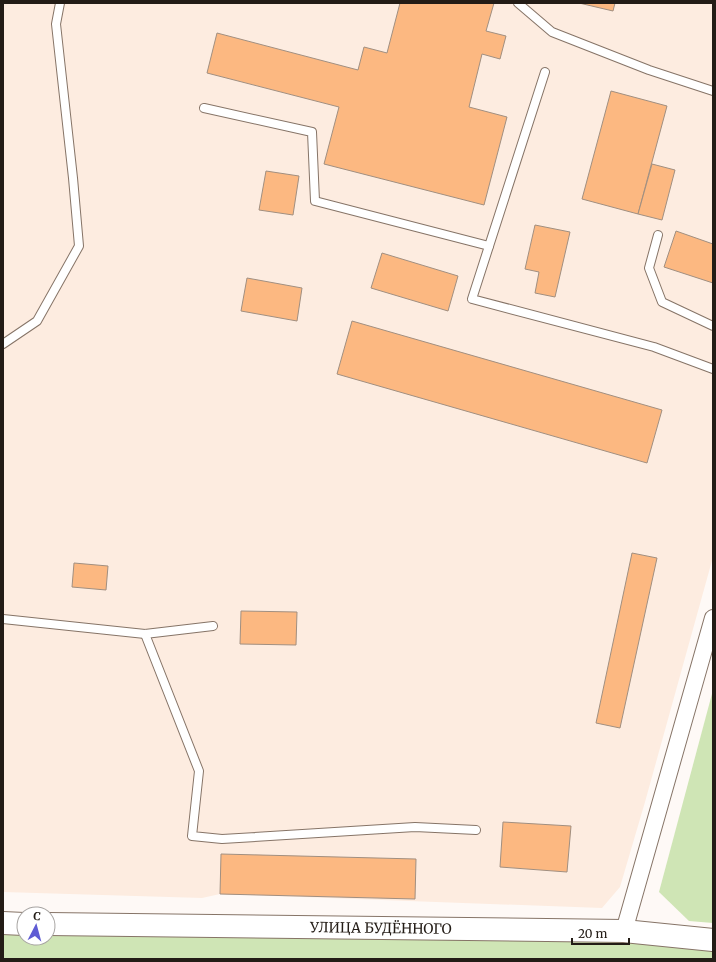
<svg xmlns="http://www.w3.org/2000/svg" width="716" height="962" viewBox="0 0 716 962" font-family="Merriweather,serif">
	<style>
		.built { fill: #fdece0 }
		.green { fill: #cfe5b5 }
		.building { fill: #fcb881; stroke: #a18f80 }
		.lines { fill: none; stroke-linecap: round; stroke-linejoin: round }
		.lane-casing { stroke: #867467; stroke-width: 10 }
		.street-casing { stroke: #867467; stroke-width: 18 }
		.primary-casing { stroke: #867467; stroke-width: 24 }
		.lane { stroke: #fff; stroke-width: 8 }
		.street { stroke: #fff; stroke-width: 16 }
		.primary { stroke: #fff; stroke-width: 22 }
		.labels { text-anchor: middle; dominant-baseline: central; stroke-width: 3; stroke-linejoin: round; paint-order: stroke }
		.street-label { font-size: 14px; fill: #231c16; stroke: #fff }
	</style>
	<rect width="100%" height="100%" fill="#fef9f6"/>
	<polygon class="built" points="3,3 713,3 713,557 645,802 620,887 602,908 220,894 202,898 3,892"/>
	<g class="green">
		<polygon points="713,690 713,923 689,921 659,892"/>
		<polygon points="24,934 24,938 48,938 48,934 616,934 713,944 713,959 3,959 3,935"/>
	</g>
	<g class="building">
		<polygon points="400,3 494,3 486,31 506,36 500,59 482,54 469,107 507,117 484,205 324,164 339,107 207,73 217,33 358,70 364,47 387,53"/>
		<polygon points="579,3 615,3 613,11"/>
		<polygon points="611,91 667,106 638,214 582,199"/>
		<polygon points="652,164 675,170 662,220 638,214"/>
		<polygon points="266,171 299,176 293,215 259,210"/>
		<polygon points="535,225 570,232 555,297 535,293 539,272 525,269"/>
		<polygon points="676,231 713,244 713,283 664,267"/>
		<polygon points="382,253 458,276 448,311 371,288"/>
		<polygon points="247,278 302,288 297,321 241,311"/>
		<polygon points="352,321 662,410 647,463 337,374"/>
		<polygon points="632,553 657,558 620,728 596,723"/>
		<polygon points="74,563 108,566 106,590 72,587"/>
		<polygon points="241,611 297,612 296,645 240,644"/>
		<polygon points="503,822 571,826 567,872 500,867"/>
		<polygon points="221,854 416,859 415,899 220,894"/>
	</g>
	<g class="lines">
		<g class="lane-casing">
			<g id="lane">
				<polyline points="518,3 552,32 649,70 713,91"/>
				<polyline points="545,72 472,299 654,347 713,369"/>
				<polyline points="204,108 312,132 315,201 489,246"/>
				<polyline points="658,235 649,268 662,302 713,326"/>
				<polyline points="3,344 37,321 79,246 73,178 56,24 60,3"/>
				<polyline points="3,619 145,634 213,626"/>
				<polyline points="145,634 199,771 192,836 222,839 415,827 476,830"/>
			</g>
		</g>
		<g class="street-casing">
			<polyline id="street" points="624,931 713,618"/>
		</g>
		<g class="primary-casing">
			<g id="primary">
				<polyline points="3,923 24,924"/>
				<path id="s1" d="M48,924l576,7 89,9"/>
			</g>
		</g>
		<use href="#lane" class="lane"/>
		<use href="#street" class="street"/>
		<use href="#primary" class="primary"/>
	</g>
	<g class="labels">
		<g class="street-label">
			<text stroke="none"><textPath href="#s1" startOffset="333">УЛИЦА БУДЁННОГО</textPath></text>
		</g>
	</g>
	<rect width="716" height="962" fill="none" stroke="#231c16" stroke-width="8"/>
	<g transform="translate(36 926) rotate(6)"><circle r="19" fill="#ffffff" stroke="#a7a4a2"/>
	<path d="M0-3L7 15L0 10L-7 15Z" fill="#5f5cd4"/>
	<text y="-6" font-size="11" font-weight="bold" text-anchor="middle" fill="#231c16">С</text>
	</g>
	<path d="M572 938v6h57v-6" fill="none" stroke="#231c16" stroke-width="2"/>
	<text x="578" y="938" font-size="12" fill="#231c16" stroke="#ffffff" stroke-width="3" paint-order="stroke">20 m</text>
</svg>
